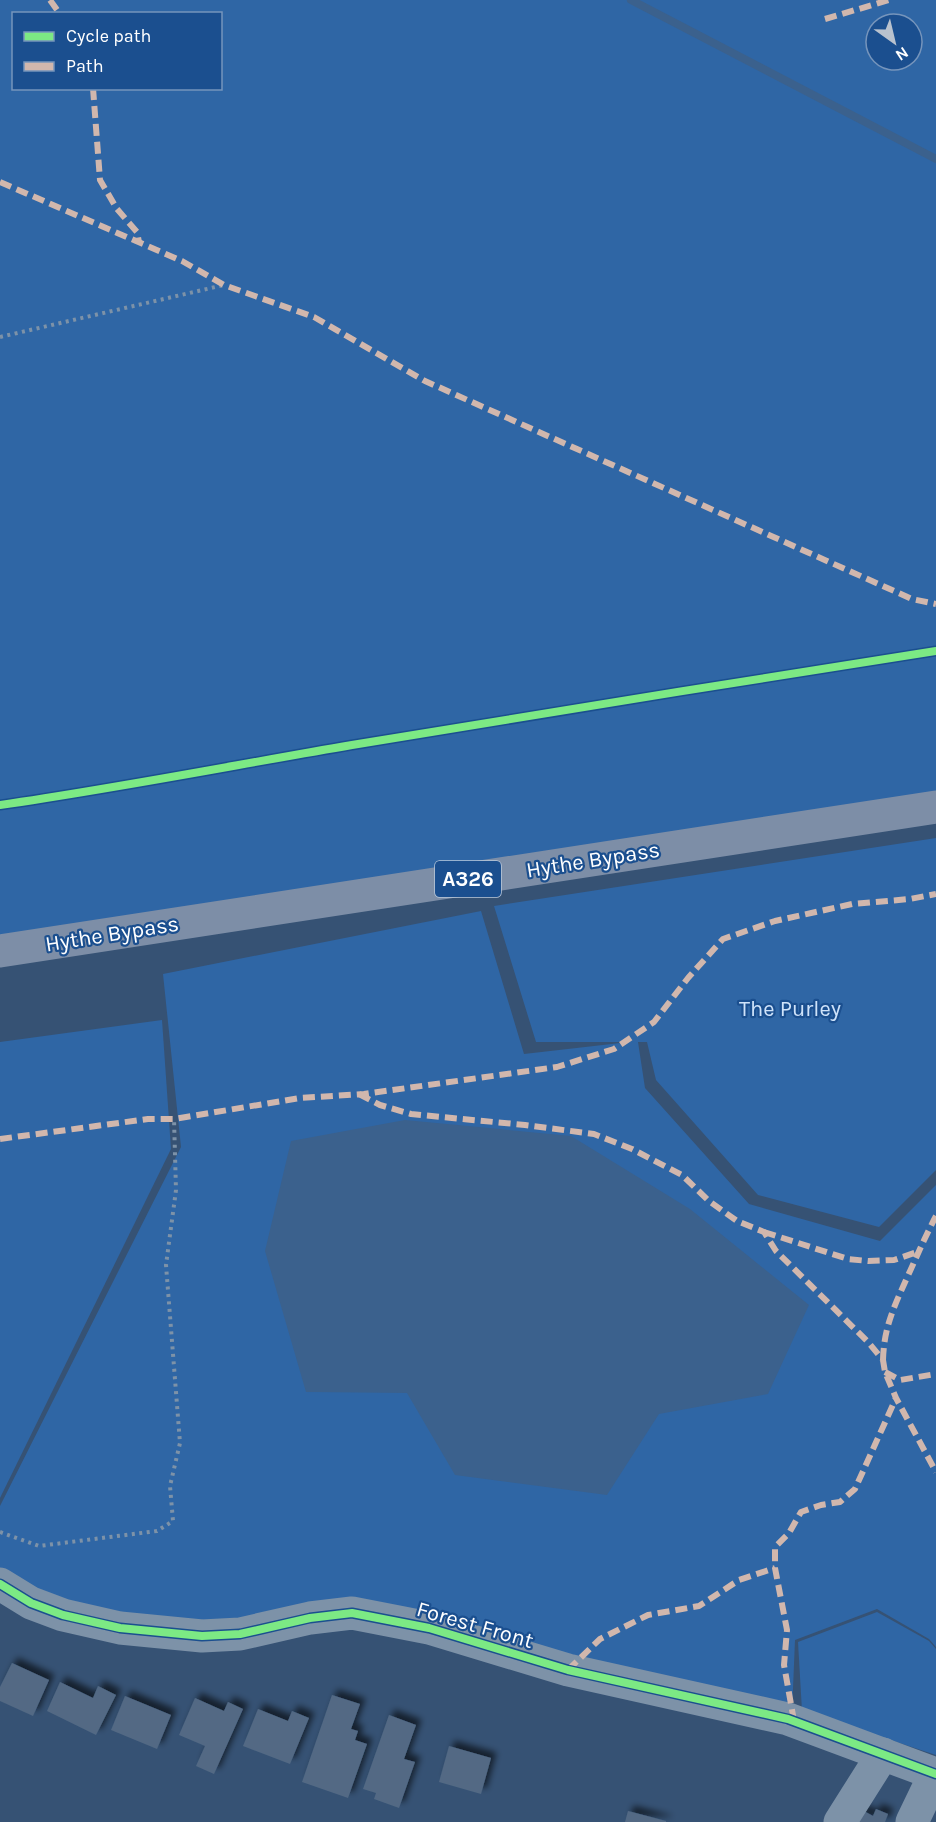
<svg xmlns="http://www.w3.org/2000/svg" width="936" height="1822" viewBox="0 0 936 1822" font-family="Karla,sans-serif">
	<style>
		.green { fill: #2f66a5; fill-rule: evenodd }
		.water { fill: #3b618d }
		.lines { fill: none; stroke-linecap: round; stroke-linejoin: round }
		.stream { stroke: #3b618d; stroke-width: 8 }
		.building { fill: #526984; filter: url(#shadow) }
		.path { stroke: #7d92a8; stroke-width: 4; stroke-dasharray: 3 4.5; stroke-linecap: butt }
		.minor { stroke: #7d92a8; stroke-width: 33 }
		.major { stroke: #7d8ea7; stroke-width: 33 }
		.quiet { stroke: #d1b7ad; stroke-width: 6; stroke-dasharray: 12 6; stroke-linecap: butt }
		.cycleway-casing { stroke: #1b4f8f; stroke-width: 11 }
		.cycleway { stroke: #7ce984; stroke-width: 8 }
		.labels { text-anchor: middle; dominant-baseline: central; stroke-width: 4.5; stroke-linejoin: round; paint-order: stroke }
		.shield { fill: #1b4f8f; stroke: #bbcadd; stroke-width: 1.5 }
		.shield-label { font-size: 21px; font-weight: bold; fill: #fff }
		.street-label { font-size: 22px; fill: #fff; stroke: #1b4f8f }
		.park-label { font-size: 22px; fill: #cfe3fa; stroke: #1b4f8f }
	</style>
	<defs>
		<filter id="shadow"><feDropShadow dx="5.5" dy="-5.5" stdDeviation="3" flood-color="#0009"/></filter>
	</defs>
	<rect width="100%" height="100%" fill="#365274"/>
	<g class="green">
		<path d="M0,0h936v797l-936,142zM14,14h206v74h-206zM876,24h36v36h-36z"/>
		<polygon points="936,838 936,1170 879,1227 758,1195 656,1080 647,1042 638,1042 645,1088 749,1204 880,1241 936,1185 936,1647 929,1639 877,1609 795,1640 792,1713 342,1601 234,1627 117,1617 36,1595 0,1574 0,1506 181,1147 163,974 481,911 524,1054 629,1042 536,1042 494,906"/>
		<polygon points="162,1020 171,1149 0,1498 0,1042"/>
		<polygon points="877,1612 929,1641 936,1649 936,1755 802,1711 798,1642"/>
	</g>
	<polygon class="water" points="405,1120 571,1136 690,1209 809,1305 768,1394 659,1414 607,1495 455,1475 407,1393 306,1392 265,1251 291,1141"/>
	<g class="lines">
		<polyline class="stream" points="631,0 936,159"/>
	</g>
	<g class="building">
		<polygon points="12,1663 49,1680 33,1716 0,1701 0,1687"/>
		<polygon points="60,1682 93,1698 98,1686 116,1695 96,1735 47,1711"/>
		<polygon points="332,1695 360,1704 351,1729 358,1731 355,1740 367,1744 348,1798 302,1782"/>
		<polygon points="125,1696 171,1715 157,1749 111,1730"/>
		<polygon points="195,1698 224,1711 228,1702 243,1709 214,1774 196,1766 205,1746 179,1735"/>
		<polygon points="258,1709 288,1721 292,1711 309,1718 290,1764 243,1746"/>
		<polygon points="389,1715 416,1725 404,1759 415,1762 399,1808 374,1799 376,1793 363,1789"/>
		<polygon points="449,1746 491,1758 481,1794 439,1782"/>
		<polygon points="876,1809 888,1814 885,1822 856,1822 862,1810 873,1816"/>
		<polygon points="628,1811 666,1821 666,1822 625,1822"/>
	</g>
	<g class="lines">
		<g class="path">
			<polyline points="0,337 224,285"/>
			<polyline points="0,1532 39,1546 157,1531 173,1521 170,1486 180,1443 166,1265 176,1190 174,1119"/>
		</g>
		<g class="minor">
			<polyline points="0,1584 31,1603 63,1615 120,1628 202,1636 240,1634 310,1618 352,1613 429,1628 568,1670 788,1719 936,1774"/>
			<polyline points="840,1822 883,1754"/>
			<polyline points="912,1822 935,1774"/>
		</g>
		<polyline class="major" points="0,951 936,807"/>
		<g class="quiet">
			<polyline points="50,0 60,14"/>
			<polyline points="825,19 889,0"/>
			<polyline points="93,88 100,180 117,209 137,232 139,242"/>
			<polyline points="0,182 182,261 224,285 314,317 425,381 912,599 936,604"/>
			<polyline points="359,1094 380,1105 411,1114 525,1125 594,1134 632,1149 682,1175 709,1201 737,1221 764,1232 776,1251 868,1342 883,1360 885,1372 896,1398 936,1472"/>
			<polyline points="0,1139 148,1119 174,1119 300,1098 364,1094 557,1067 614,1049 654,1022 688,978 723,939 775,921 852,904 910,899 936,894"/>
			<polyline points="764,1232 848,1259 868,1261 894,1260 917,1252"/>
			<path d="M883,1360c1,-32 10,-51 23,-80 10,-22 19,-43 30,-64"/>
			<polyline points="885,1372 900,1380 936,1374"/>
			<polyline points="568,1670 600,1639 648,1615 699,1606 739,1580 775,1568"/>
			<polyline points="794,1721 784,1665 787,1630 775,1568 775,1547 789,1533 801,1512 821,1505 840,1502 855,1489 896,1398"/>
		</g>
		<g class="cycleway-casing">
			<g id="cycleway">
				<path d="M0,805c118,-17 235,-40 352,-60 195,-33 389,-63 584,-94"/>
				<polyline points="0,1584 31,1603 63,1615 120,1628 202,1636 240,1634 310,1618 352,1613 429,1628 568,1670 788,1719 936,1774"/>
			</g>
		</g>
		<use href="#cycleway" class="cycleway"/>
	</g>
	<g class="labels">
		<rect class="shield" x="435" y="861" width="66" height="36" rx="4.5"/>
		<g class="shield-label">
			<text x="468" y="879">A326</text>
		</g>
		<g class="street-label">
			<text transform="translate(593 860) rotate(-9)">Hythe Bypass</text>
			<text transform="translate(112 934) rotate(-9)">Hythe Bypass</text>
			<text transform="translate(475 1625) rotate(16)">Forest Front</text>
		</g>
		<g class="park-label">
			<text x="790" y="1009">The Purley</text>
		</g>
	</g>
	<rect x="12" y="12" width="210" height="78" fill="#1b4f8f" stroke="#7695bc" stroke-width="1.5"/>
	<rect x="24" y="32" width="30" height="9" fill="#7ce984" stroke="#7695bc" stroke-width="1.5"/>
	<text x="66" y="42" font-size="18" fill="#ffffff">Cycle path</text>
	<rect x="24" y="62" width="30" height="9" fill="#d1b7ad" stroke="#7695bc" stroke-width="1.5"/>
	<text x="66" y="72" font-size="18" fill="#ffffff">Path</text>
	<g transform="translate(894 42) rotate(146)"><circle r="28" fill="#1b4f8f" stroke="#7695bc" stroke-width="1.5"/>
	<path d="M0-4.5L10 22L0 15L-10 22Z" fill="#b9c2ce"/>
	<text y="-9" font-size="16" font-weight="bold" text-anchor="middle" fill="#ffffff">N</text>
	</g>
</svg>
